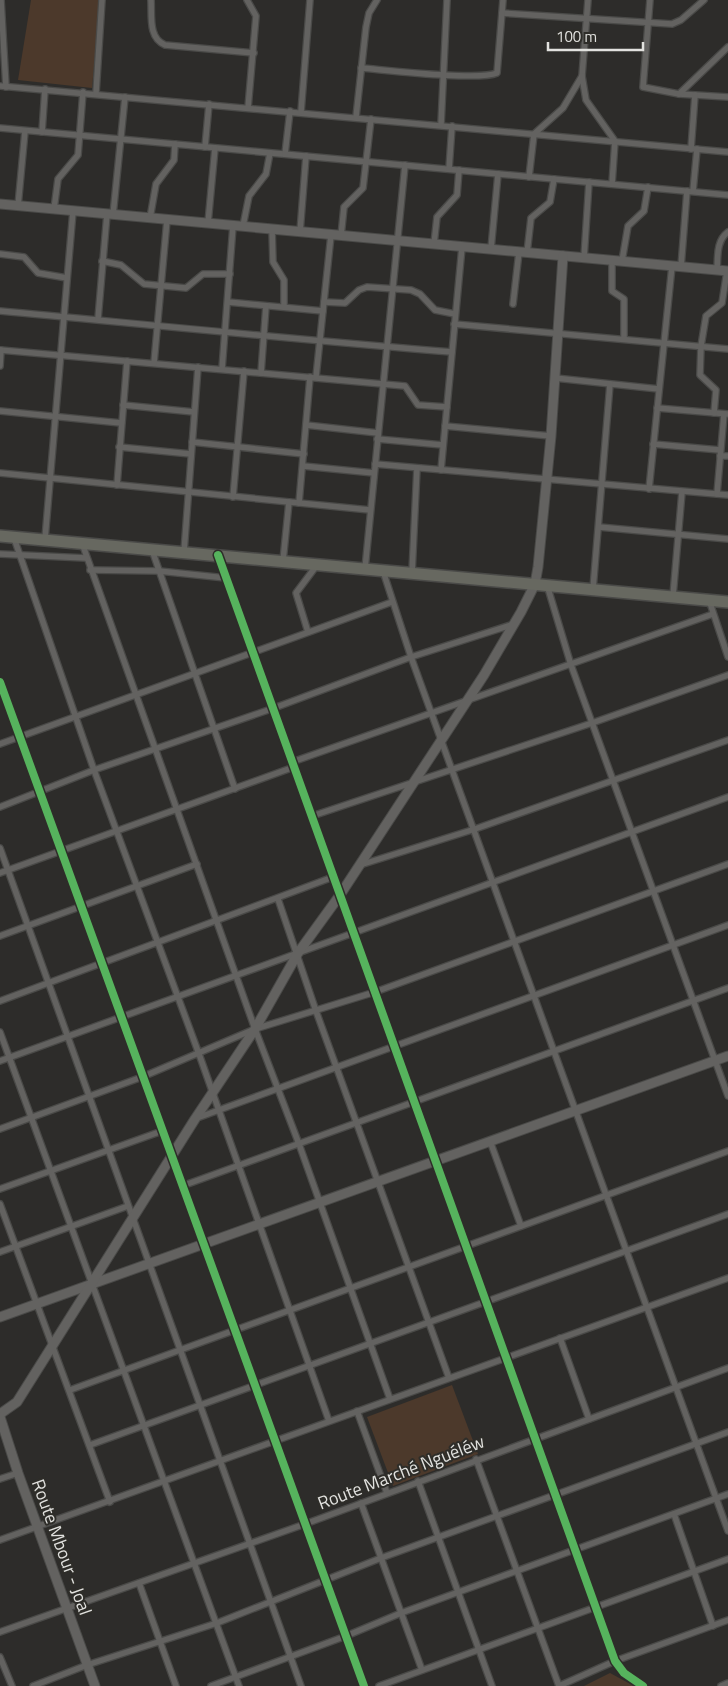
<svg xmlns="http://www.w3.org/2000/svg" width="728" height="1686" viewBox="0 0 728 1686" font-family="'Titillium Web',sans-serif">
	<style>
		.green { fill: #4c392b }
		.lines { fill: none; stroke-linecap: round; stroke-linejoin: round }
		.street-casing { stroke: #4a4a48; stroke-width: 8 }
		.secondary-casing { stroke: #4a4a48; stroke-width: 11 }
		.highway-casing { stroke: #4a4a48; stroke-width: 14 }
		.street { stroke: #636260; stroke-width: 5.5 }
		.secondary { stroke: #636260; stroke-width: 9 }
		.highway { stroke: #676860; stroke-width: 11 }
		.cycleway-casing { stroke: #2e2d29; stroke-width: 11 }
		.cycleway { stroke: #56b35d; stroke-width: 8 }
		.labels { text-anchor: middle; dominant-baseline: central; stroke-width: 4; stroke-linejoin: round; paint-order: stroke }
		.street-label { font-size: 18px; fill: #e2e2df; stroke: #2e2d29 }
	</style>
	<rect width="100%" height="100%" fill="#2d2c2a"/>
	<g class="green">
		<polygon points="31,0 100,0 92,88 18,80"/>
		<polygon points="452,1385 478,1454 393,1486 367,1417"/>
		<polygon points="610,1673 634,1686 584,1686"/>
	</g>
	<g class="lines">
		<g class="street-casing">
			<g id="street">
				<polyline points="1,0 6,87"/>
				<path d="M151,0c1,16 -3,38 14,45l89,8"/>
				<polyline points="247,0 256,16 248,108"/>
				<polyline points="588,0 582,76 586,100 615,141 612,184"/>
				<polyline points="650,0 643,87 679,94 728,97"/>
				<polyline points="502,13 672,24 681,20 704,0"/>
				<path d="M361,68c25,2 117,13 136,5l6,-73"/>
				<polyline points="0,86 728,152"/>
				<polyline points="96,93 102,0"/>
				<polyline points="679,94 728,47"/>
				<polyline points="301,112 310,0"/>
				<polyline points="356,117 366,27 369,13 377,0"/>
				<polyline points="441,125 447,0"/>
				<polyline points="0,128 728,195"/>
				<polyline points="42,132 45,89"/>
				<polyline points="205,147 209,104"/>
				<polyline points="691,149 695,95"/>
				<polyline points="285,154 290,111"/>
				<polyline points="449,169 452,126"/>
				<polyline points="529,177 534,134 563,108 582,76"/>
				<polyline points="693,191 697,149"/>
				<polyline points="18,206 25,131"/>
				<polyline points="54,209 58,179 78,155 83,92"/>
				<polyline points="113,215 125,97"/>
				<polyline points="150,218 156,184 174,160 175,144"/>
				<polyline points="208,223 215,148"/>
				<polyline points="243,226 249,196 266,174 270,153"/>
				<polyline points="272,229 273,262 284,280 284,307"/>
				<polyline points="300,232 306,156"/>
				<polyline points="341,236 344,207 363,188 371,119"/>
				<polyline points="434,244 437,217 457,195 459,170"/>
				<polyline points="491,249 498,174"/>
				<polyline points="527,253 531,218 550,202 554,179"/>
				<polyline points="0,254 24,257 38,273 67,278"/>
				<polyline points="584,258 589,182"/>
				<polyline points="612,260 612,291 624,299 624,339"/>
				<polyline points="102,261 121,265 144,284 186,288 203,274 230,274"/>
				<polyline points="622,261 628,226 644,211 648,187"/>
				<polyline points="681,267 687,191"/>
				<path d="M717,270c1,-14 -1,-29 11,-38"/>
				<polyline points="228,302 323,311"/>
				<polyline points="324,302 345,303 359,290 367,287 411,290 420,294 435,310 455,314"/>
				<polyline points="513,304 519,252"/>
				<path d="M0,311c151,14 301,29 452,41"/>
				<polyline points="98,319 107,214"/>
				<polyline points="454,324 728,349"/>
				<polyline points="0,350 405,386 418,405 447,407"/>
				<polyline points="154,363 167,220"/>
				<polyline points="0,366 1,350"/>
				<polyline points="222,369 233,226"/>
				<polyline points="261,373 266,306"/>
				<polyline points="316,377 331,235"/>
				<polyline points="555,378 659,389"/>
				<polyline points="123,405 194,412"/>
				<polyline points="657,408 728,414"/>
				<polyline points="0,411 121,423"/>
				<polyline points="714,413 716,390 700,375 701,346 706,316 722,303 727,271"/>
				<polyline points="306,425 378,433"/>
				<polyline points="445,426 551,436"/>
				<polyline points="377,439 443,445"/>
				<polyline points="192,442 304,454"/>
				<polyline points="653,444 720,450"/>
				<polyline points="119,447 191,454"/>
				<polyline points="720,456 728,456"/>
				<polyline points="375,464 728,495"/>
				<polyline points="303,466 374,473"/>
				<polyline points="441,470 462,247"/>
				<polyline points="0,473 370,510"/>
				<polyline points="117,485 127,361"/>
				<polyline points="649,489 672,266"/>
				<polyline points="717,494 724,414"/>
				<polyline points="233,497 244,371"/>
				<polyline points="299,503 310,377"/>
				<polyline points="599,527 728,539"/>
				<polyline points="14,538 94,770 199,1054 329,1421"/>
				<polyline points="45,539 73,211"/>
				<polyline points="82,543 255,1029 299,1144 390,1399"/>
				<polyline points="152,550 235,789"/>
				<polyline points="184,552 198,367"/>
				<polyline points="0,554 86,558"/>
				<polyline points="218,555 615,1661 624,1673 643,1686"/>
				<polyline points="283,561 289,502"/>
				<polyline points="365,569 405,165"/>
				<polyline points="90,570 159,571 226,578"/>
				<polyline points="383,571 411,657 728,1531"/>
				<polyline points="412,573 417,468"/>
				<polyline points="547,585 571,665 728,1096"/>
				<polyline points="593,589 610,384"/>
				<polyline points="673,596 682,492"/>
				<polyline points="709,600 728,657"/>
				<polyline points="308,632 296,593 317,565"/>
				<polyline points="0,682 364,1686"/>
				<polyline points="0,744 392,602"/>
				<polyline points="292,762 713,614"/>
				<polyline points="0,807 94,770 274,708 411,657 514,624"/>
				<polyline points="312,816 592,723 728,675"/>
				<polyline points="0,848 301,1686"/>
				<polyline points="360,865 475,829 728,740"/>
				<polyline points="0,873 294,767"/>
				<polyline points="278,899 316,1011 449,1378"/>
				<polyline points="0,936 197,864"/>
				<polyline points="0,1001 333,877"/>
				<polyline points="0,1032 239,1686"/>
				<polyline points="0,1061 728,797"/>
				<polyline points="197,1118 728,925"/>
				<polyline points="0,1129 142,1077 255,1029 375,992 728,864"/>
				<polyline points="490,1141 521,1226"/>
				<polyline points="182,1186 728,988"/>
				<polyline points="0,1189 162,1131"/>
				<polyline points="0,1204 110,1502"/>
				<polyline points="0,1252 128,1206"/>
				<polyline points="560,1338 589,1419"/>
				<polyline points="70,1390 728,1151"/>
				<polyline points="357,1411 387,1493"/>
				<polyline points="90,1445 728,1214"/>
				<polyline points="476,1459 559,1686"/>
				<polyline points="0,1479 18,1473"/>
				<polyline points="418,1481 492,1686"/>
				<polyline points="361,1503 422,1670"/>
				<polyline points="674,1514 713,1626"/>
				<path d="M0,1540c243,-86 485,-175 728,-262"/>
				<polyline points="139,1583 176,1686"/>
				<polyline points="0,1632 305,1524 728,1368"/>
				<polyline points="0,1657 12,1686"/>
				<polyline points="33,1686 87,1665 217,1623 381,1558 728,1432"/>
				<polyline points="211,1686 346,1636 401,1613 728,1494"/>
				<polyline points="379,1686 728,1559"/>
				<polyline points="559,1686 615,1661 728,1620"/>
				<polyline points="721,1686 728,1683"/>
			</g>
		</g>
		<g class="secondary-casing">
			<g id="secondary">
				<polyline points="0,204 728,271"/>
				<polyline points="0,1317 728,1056"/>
				<polyline points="0,1414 17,1402 195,1119 255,1029 298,953 340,895 484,675 521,612 535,584 538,567 551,436 563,256"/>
				<polyline points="0,1417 18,1473 95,1686"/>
			</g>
		</g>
		<g class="highway-casing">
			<polyline id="highway" points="0,536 728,602"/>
		</g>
		<use href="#street" class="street"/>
		<use href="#secondary" class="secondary"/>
		<use href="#highway" class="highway"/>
		<g class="cycleway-casing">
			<g id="cycleway">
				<polyline points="218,555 615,1661 624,1673 643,1686"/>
				<polyline points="0,682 364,1686"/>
			</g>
		</g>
		<use href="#cycleway" class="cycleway"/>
	</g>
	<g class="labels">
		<g class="street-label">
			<text transform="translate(401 1472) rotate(-21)">Route Marché Nguéléw</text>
			<text transform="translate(62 1547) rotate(70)">Route Mbour - Joal</text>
		</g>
	</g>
	<path d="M548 42v8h95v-8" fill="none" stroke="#e2e2df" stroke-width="2.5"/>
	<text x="556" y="42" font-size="15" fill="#e2e2df" stroke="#2e2d29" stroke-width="4" paint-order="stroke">100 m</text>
</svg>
